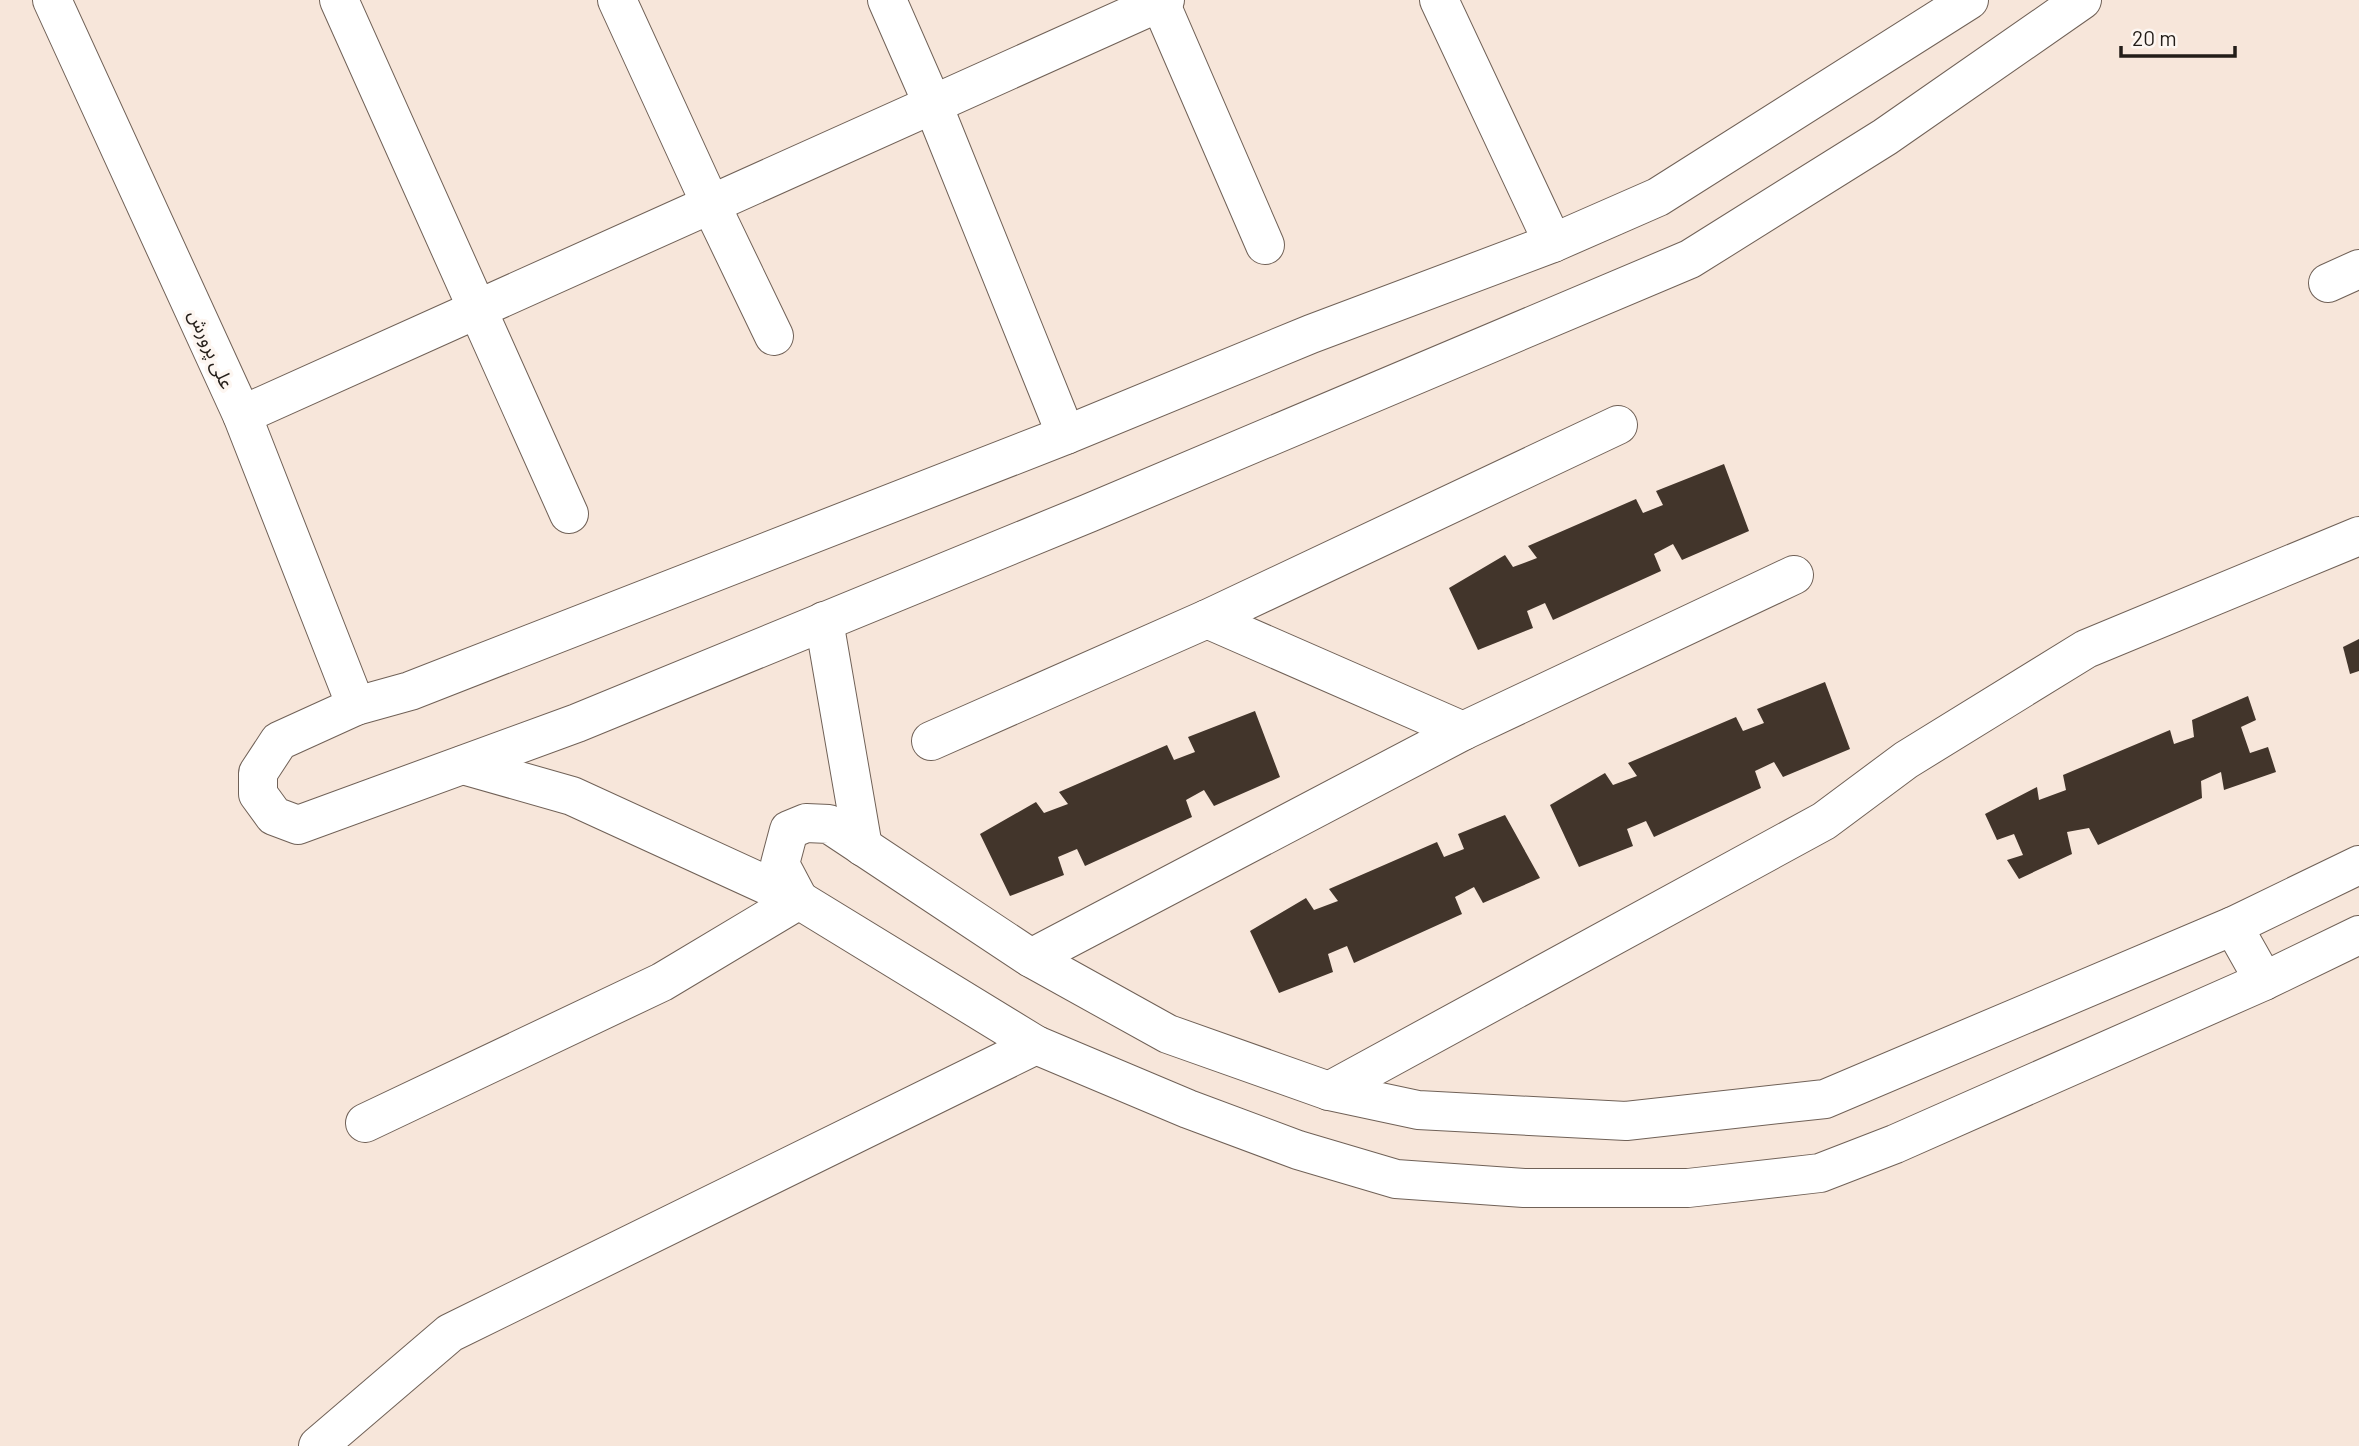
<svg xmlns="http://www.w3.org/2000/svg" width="2359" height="1446" viewBox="0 0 2359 1446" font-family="Barlow,'Noto Sans Arabic',sans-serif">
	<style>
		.building { fill: #42352b }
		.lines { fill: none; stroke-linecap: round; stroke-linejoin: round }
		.street-casing { stroke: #706157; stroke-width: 40 }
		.secondary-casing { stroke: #706157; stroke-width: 40 }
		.street { stroke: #fff; stroke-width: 38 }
		.secondary { stroke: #fff; stroke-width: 38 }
		.labels { text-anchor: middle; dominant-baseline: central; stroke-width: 7; stroke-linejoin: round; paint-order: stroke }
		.street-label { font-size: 19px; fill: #231d18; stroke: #fdf6f1 }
	</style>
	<rect width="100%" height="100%" fill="#f7e6da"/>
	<g class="building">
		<polygon points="1724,464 1749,531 1682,560 1673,544 1654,554 1661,571 1553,620 1545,603 1527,611 1533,628 1478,650 1449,588 1505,555 1513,567 1537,558 1528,546 1636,499 1643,513 1663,505 1656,491"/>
		<polygon points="2359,639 2359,671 2350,674 2343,647"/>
		<polygon points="1825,682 1850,749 1783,777 1774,762 1755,771 1761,788 1654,837 1646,821 1627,829 1633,846 1579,867 1550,805 1605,773 1613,785 1637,776 1628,763 1736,717 1743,731 1764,723 1757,709"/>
		<polygon points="2248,696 2256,720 2241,727 2250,753 2268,747 2276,772 2224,790 2221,772 2201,781 2202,798 2098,845 2089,828 2067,832 2072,854 2019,879 2007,860 2023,855 2014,834 1997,840 1985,814 2037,787 2039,800 2066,790 2063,775 2170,730 2174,744 2194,737 2192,720"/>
		<polygon points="1255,711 1280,777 1214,806 1204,790 1186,800 1192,817 1085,866 1077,849 1058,857 1064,875 1010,896 980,834 1036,802 1044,813 1068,804 1059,792 1167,745 1174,760 1195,752 1188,737"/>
		<polygon points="1505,815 1540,878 1483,903 1474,887 1455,897 1462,914 1354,963 1347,946 1328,954 1333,972 1279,993 1250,931 1306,898 1314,910 1338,901 1329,889 1437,842 1444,857 1464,849 1458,834"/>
	</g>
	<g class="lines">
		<g class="street-casing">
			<g id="street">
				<polyline points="339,0 569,514"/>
				<polyline points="617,0 711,205 774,336"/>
				<polyline points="887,0 933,105 1066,435"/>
				<polyline points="1159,0 1265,245"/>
				<polyline points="1439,0 1553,243"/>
				<polyline points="2328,283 2359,269"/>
				<polyline points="242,415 1165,0"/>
				<polyline points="1207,619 1618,425"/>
				<polyline points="931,741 1207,619 1463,731"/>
				<polyline points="1031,958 1463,731 1794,575"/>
				<polyline points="1329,1091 1824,821 1906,760 2086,649 2359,536"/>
				<polyline points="365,1123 662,982 799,900"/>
				<polyline points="318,1446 450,1333 1036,1045"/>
			</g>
		</g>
		<g class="secondary-casing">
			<g id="secondary">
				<polyline points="52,0 242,415 356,706"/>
				<polyline points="1969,0 1658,197 1553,243 1311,334 1066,435 410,691 356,706 279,741 258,773 258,794 274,816 298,825 577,723 1089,513 1690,259 1885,137 2082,0"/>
				<polyline points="824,621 863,847"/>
				<polyline points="463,765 572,796 799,900 1036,1045 1188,1109 1298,1150 1396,1179 1524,1188 1688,1188 1820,1173 1895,1144 2264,981 2359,935"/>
				<polyline points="799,900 780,864 789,830 806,823 829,824 1031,958 1168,1034 1329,1091 1418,1110 1626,1121 1825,1099 2233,926 2359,865"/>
				<polyline points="2233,926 2264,981"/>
			</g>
		</g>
		<use href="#street" class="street"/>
		<use href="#secondary" class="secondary"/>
	</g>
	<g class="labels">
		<g class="street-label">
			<text transform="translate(212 349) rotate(66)">علی پرورش</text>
		</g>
	</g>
	<path d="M2121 46v10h114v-10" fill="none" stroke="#231d18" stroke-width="3.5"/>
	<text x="2132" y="46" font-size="21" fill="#231d18" stroke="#fdf6f1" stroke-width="5" paint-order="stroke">20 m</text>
</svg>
